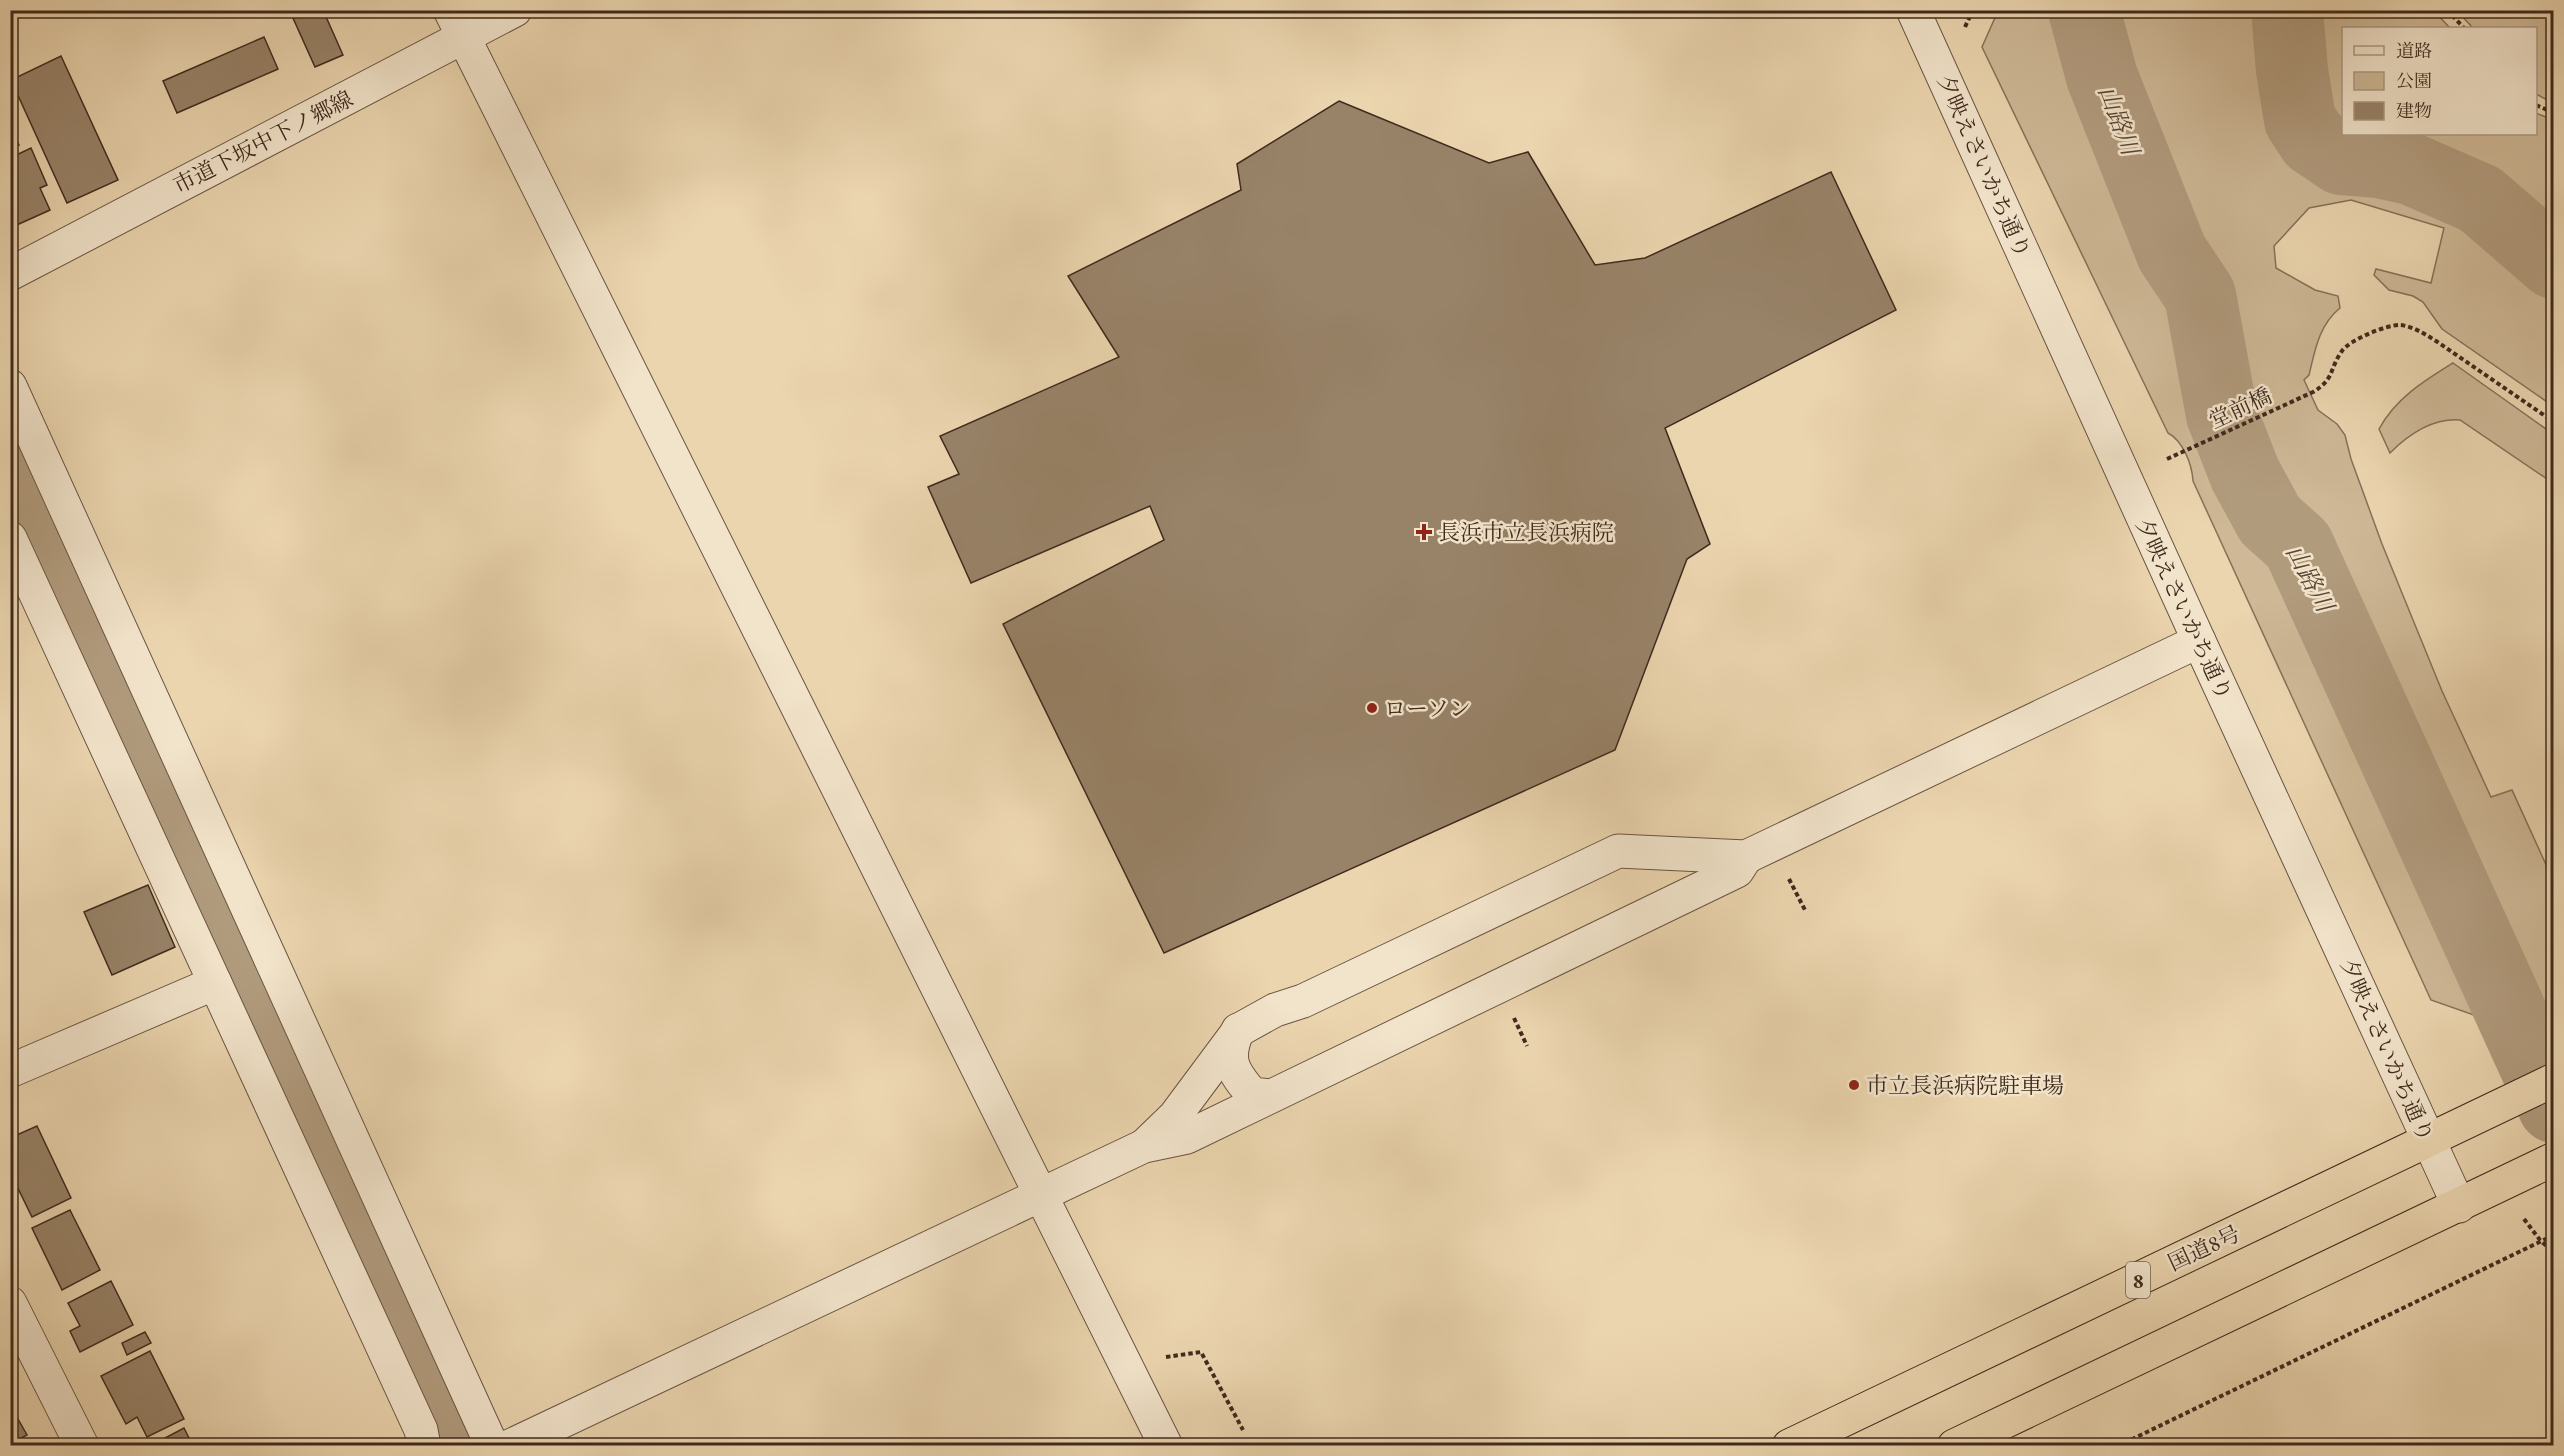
<svg xmlns="http://www.w3.org/2000/svg" width="2564" height="1456" viewBox="0 0 2564 1456" font-family="'EB Garamond','Noto Serif JP',serif">
	<style>
		.green { fill: #ceb896; stroke: #86715a; stroke-width: 1.5 }
		.lines { fill: none; stroke-linecap: round; stroke-linejoin: round }
		.river { stroke: #b19b7d; stroke-width: 72 }
		.building { fill: #988369; stroke: #3f2a1d; stroke-width: 1.5 }
		.minor-casing { stroke: #6a5542; stroke-width: 35 }
		.highway-casing { stroke: #3f2a1d; stroke-width: 35 }
		.path { stroke: #3f2a1d; stroke-width: 4; stroke-dasharray: 4.5 3; stroke-linecap: butt }
		.minor { stroke: #f2e4cb; stroke-width: 33 }
		.highway { stroke: #ebd5af; stroke-width: 33 }
		.poi-dot { fill: #8f2418; stroke: #f2e4cb; stroke-width: 2 }
		.labels { text-anchor: middle; dominant-baseline: central; stroke-width: 5; stroke-linejoin: round; paint-order: stroke }
		.shield { fill: #f2e4cb; stroke: #756251; stroke-width: 1.5 }
		.shield-label { font-size: 21px; font-weight: bold; fill: #3f2a1d }
		.street-label { font-size: 22px; fill: #3f2a1d; stroke: #f2e4cb }
		.poi-label { font-size: 22px; fill: #3f2a1d; stroke: #f2e4cb; text-anchor: start }
		.water-label { font-size: 24px; font-style: italic; fill: #5c4635; stroke: #f2e4cb }
	</style>
	<rect width="100%" height="100%" fill="#ebd5af"/>
	<filter id="stains"><feTurbulence type="fractalNoise" baseFrequency=".00333" numOctaves="4"/><feColorMatrix values="0 0 0 0 .2 0 0 0 0 .09 0 0 0 0 .02 0 0 0 .5 -.17"/></filter>
	<radialGradient id="worn" r=".72"><stop offset=".6" stop-color="#630" stop-opacity="0"/><stop offset="1" stop-color="#630" stop-opacity=".3"/></radialGradient>
	<g class="green">
		<path d="M1998,11h71l4,21 16,28 11,51 33,67 25,61 34,58 8,37 12,80 15,40 33,69 18,19 12,21 47,115 102,218 20,41 17,21 32,69 -77,-27 -238,-519c-1,-17 -10,-40 -25,-48l-186,-386z"/>
		<path d="M2094,11h181l6,23 -2,52 9,24 3,20 9,13 39,26 59,12 75,28 27,27 53,41v129l-111,-77 -19,-27 -10,-6 -24,-6 -15,-15 2,-6 55,14 13,-55 -93,-28 -42,8 -35,38 2,22 39,22 23,6 2,12c-21,17 -25,42 -31,67l-5,5 14,30 19,14 8,11 6,24 31,85 60,147 49,106 21,-7 41,90v137l-25,12 -17,-69 -42,-74 -34,-70 -21,-56 -96,-214 -18,-33 -35,-15c-14,-29 -28,-59 -36,-90 -13,-54 -11,-107 -47,-152l-72,-192z"/>
		<path d="M2300,11h134l16,17h-106v106h192v-21l17,7v130l-39,-39v-9c-24,-23 -55,-26 -79,-50 -50,2 -104,10 -128,-44z"/>
		<polygon points="2457,11 2553,11 2553,103 2536,94 2536,28 2473,28"/>
		<path d="M2453,363l100,71v49l-93,-63c-28,-2 -51,14 -70,33l-11,-24c17,-31 45,-48 74,-66z"/>
	</g>
	<g class="lines">
		<g class="river">
			<polyline points="2084,10 2102,77 2172,253 2200,295 2222,415 2245,474 2270,520 2298,545 2554,1107"/>
			<polyline points="2287,10 2292,70 2300,120 2313,140 2341,159 2379,162 2411,169 2480,199 2554,263"/>
			<polyline points="10,475 298,1097 453,1446"/>
		</g>
	</g>
	<g class="building">
		<polygon points="309,10 323,10 343,55 315,67 293,18"/>
		<polygon points="264,37 278,69 177,113 163,81"/>
		<polygon points="61,56 118,180 67,203 11,80"/>
		<polygon points="1339,101 1489,163 1528,152 1595,265 1645,258 1831,172 1896,310 1665,428 1710,544 1687,559 1615,750 1164,953 1003,624 1164,540 1150,506 971,583 928,487 959,474 940,436 1119,357 1068,276 1241,190 1237,164"/>
		<polygon points="10,125 19,145 10,149"/>
		<polygon points="31,148 47,185 40,188 50,210 10,228 10,158"/>
		<polygon points="148,885 175,947 112,975 84,912"/>
		<polygon points="37,1126 71,1198 32,1217 10,1172 10,1138"/>
		<polygon points="70,1210 100,1270 62,1290 32,1228"/>
		<polygon points="111,1281 133,1325 80,1352 70,1331 80,1326 68,1303"/>
		<polygon points="145,1332 151,1343 127,1355 122,1343"/>
		<polygon points="150,1351 184,1419 147,1437 137,1417 126,1424 101,1376"/>
		<polygon points="10,1405 27,1435 10,1444"/>
		<polygon points="184,1428 193,1446 150,1446"/>
	</g>
	<g class="lines">
		<g class="minor-casing">
			<g id="minor">
				<polyline points="450,10 1166,1446"/>
				<polyline points="1913,10 2199,641 2459,1206"/>
				<polyline points="10,274 515,10"/>
				<polyline points="10,386 492,1446"/>
				<polyline points="10,538 421,1430 424,1446"/>
				<path d="M1238,1030c-13,29 -6,41 14,64l18,2"/>
				<polyline points="10,1071 215,983"/>
				<polyline points="1144,1146 1175,1116 1239,1030 1275,1010 1303,1001 1618,851 1746,857 2199,641"/>
				<polyline points="10,1303 82,1446"/>
				<polyline points="510,1446 1144,1146 1187,1137 1737,871 1746,857"/>
			</g>
		</g>
		<g class="highway-casing">
			<g id="highway">
				<polyline points="1789,1446 2554,1080"/>
				<polyline points="1954,1446 2554,1159"/>
			</g>
		</g>
		<g class="path">
			<polyline points="2447,10 2464,28"/>
			<polyline points="1965,27 1973,10"/>
			<polyline points="2536,105 2554,113"/>
			<path d="M2167,459l146,-67c22,-13 16,-23 29,-41 7,-11 46,-27 59,-26 13,2 24,9 35,16l118,81"/>
			<polyline points="1789,879 1806,912"/>
			<polyline points="1514,1018 1527,1046"/>
			<polyline points="2524,1219 2540,1240 2554,1253"/>
			<polyline points="1166,1357 1201,1352 1243,1430"/>
			<polyline points="2118,1446 2554,1235"/>
		</g>
		<use href="#minor" class="minor"/>
		<use href="#highway" class="highway"/>
	</g>
	<g class="poi-dot">
		<path d="M1421 523h6v6h6v6h-6v6h-6v-6h-6v-6h6z"/>
		<circle cx="1372" cy="708" r="6"/>
		<circle cx="1854" cy="1085" r="6"/>
	</g>
	<g class="labels">
		<rect class="shield" x="2126" y="1262" width="24" height="36" rx="4.5"/>
		<g class="shield-label">
			<text x="2138" y="1280">8</text>
		</g>
		<g class="street-label">
			<text transform="translate(263 142) rotate(-27)">市道下坂中下ノ郷線</text>
			<text transform="translate(1984 166) rotate(66)">夕映えさいかち通り</text>
			<text transform="translate(2240 408) rotate(-25)">堂前橋</text>
			<text transform="translate(2184 609) rotate(65)">夕映えさいかち通り</text>
			<text transform="translate(2387 1050) rotate(66)">夕映えさいかち通り</text>
			<text transform="translate(2204 1248) rotate(-25)">国道8号</text>
		</g>
		<g class="poi-label">
			<text x="1438" y="532">長浜市立長浜病院</text>
			<text x="1384" y="708">ローソン</text>
			<text x="1866" y="1085">市立長浜病院駐車場</text>
		</g>
		<g class="water-label">
			<text transform="translate(2119 120) rotate(69)">山路川</text>
			<text transform="translate(2310 578) rotate(62)">山路川</text>
		</g>
	</g>
	<rect width="2564" height="1456" fill="none" stroke="#ebd5af" stroke-width="36"/>
	<rect x="12" y="12" width="2540" height="1432" fill="none" stroke="#3f2a1d" stroke-width="3"/>
	<rect x="18" y="18" width="2528" height="1420" fill="none" stroke="#3f2a1d" stroke-width="1.5"/>
	<rect x="2342" y="27" width="195" height="108" fill="#f2e4cb" stroke="#aa9a85" stroke-width="1.5"/>
	<rect x="2354" y="46" width="30" height="9" fill="#f2e4cb" stroke="#aa9a85" stroke-width="1.5"/>
	<text x="2396" y="57" font-size="18" fill="#3f2a1d">道路</text>
	<rect x="2354" y="72" width="30" height="18" fill="#ceb896" stroke="#aa9a85" stroke-width="1.5"/>
	<text x="2396" y="87" font-size="18" fill="#3f2a1d">公園</text>
	<rect x="2354" y="102" width="30" height="18" fill="#988369" stroke="#aa9a85" stroke-width="1.5"/>
	<text x="2396" y="117" font-size="18" fill="#3f2a1d">建物</text>
	<rect width="100%" height="100%" filter="url(#stains)"/>
	<rect width="100%" height="100%" fill="url(#worn)"/>
</svg>
